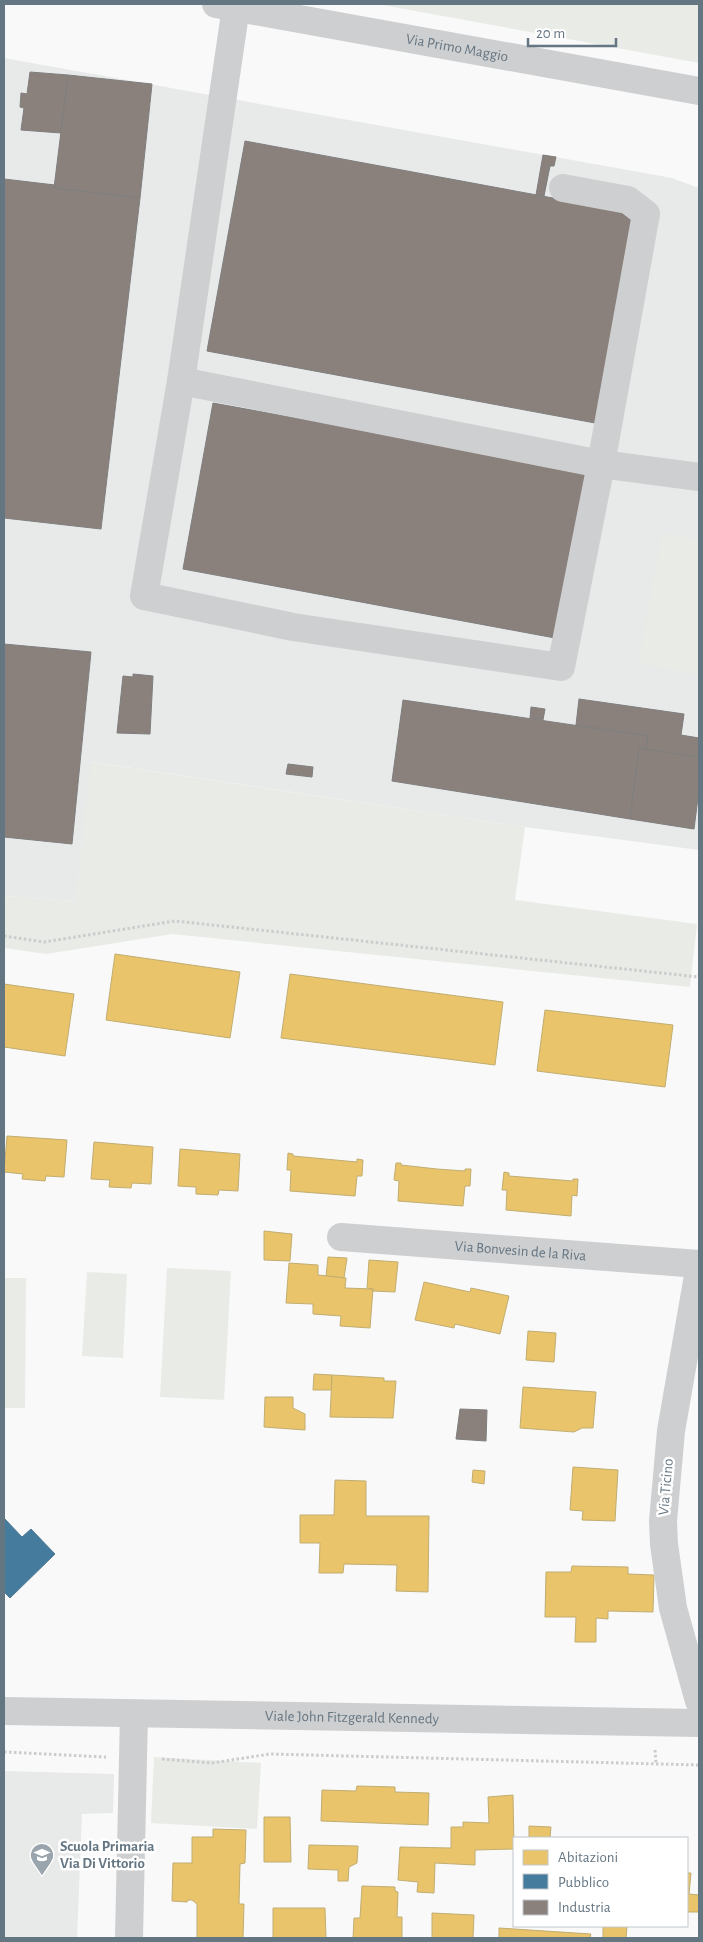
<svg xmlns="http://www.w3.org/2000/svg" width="703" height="1942" viewBox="0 0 703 1942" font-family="'Alegreya Sans',sans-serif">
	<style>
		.built { fill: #e8e9e9 }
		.green { fill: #e8ebe6 }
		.homes { fill: #e9c46a; stroke: #c1ad72 }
		.public { fill: #457b9d; stroke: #4f7a95 }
		.industry { fill: #8a817c; stroke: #7f7e7e }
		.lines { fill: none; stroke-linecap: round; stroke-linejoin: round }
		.path { stroke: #cbcccd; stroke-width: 3; stroke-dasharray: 2.5 2.5; stroke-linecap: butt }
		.minor { stroke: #cecfd0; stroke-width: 28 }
		.labels { text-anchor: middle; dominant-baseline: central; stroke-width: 5; stroke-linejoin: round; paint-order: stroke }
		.street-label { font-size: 15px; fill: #657683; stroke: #fff }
		.poi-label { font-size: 15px; font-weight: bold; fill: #657683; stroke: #fff; text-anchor: start }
	</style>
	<rect width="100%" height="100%" fill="#f9f9f9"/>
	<g class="built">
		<polygon points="4,58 672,178 699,188 699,850 525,827 92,762 76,901 4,896"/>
		<polygon points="4,1771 114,1774 113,1813 82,1814 77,1938 4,1938"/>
	</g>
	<g class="green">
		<polygon points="377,4 699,4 699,63"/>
		<polygon points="662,533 699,540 699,675 638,663"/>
		<polygon points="91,762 525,827 515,900 697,924 690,987 172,934 46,954 4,948 4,896 76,901"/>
		<polygon points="167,1268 231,1271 224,1400 160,1397"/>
		<polygon points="87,1272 127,1274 123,1358 82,1356"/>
		<polygon points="4,1278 26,1278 25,1408 4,1408"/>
		<polygon points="154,1757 261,1763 257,1829 151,1823"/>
	</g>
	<g class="homes">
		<polygon points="115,954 240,972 230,1038 106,1020"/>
		<polygon points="290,974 503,1002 495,1065 281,1038"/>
		<polygon points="4,984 74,994 65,1056 4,1047"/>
		<polygon points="545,1010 673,1025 665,1087 537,1071"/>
		<polygon points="7,1136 67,1140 64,1177 46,1176 45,1181 22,1179 23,1174 4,1172"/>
		<polygon points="94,1142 153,1147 151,1184 132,1183 131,1188 109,1187 110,1180 91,1179"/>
		<polygon points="180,1149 240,1154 238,1191 219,1190 218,1195 196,1194 196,1187 178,1186"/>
		<polygon points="288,1153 293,1154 293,1156 357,1162 357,1159 363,1160 362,1176 357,1176 355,1196 290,1191 291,1170 287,1170"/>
		<polygon points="396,1163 401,1163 401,1165 437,1169 465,1171 465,1169 471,1169 470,1186 465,1186 463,1206 398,1201 399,1181 394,1180"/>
		<polygon points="504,1172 509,1173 509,1176 573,1181 573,1179 578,1179 577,1196 572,1195 571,1216 506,1210 507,1190 502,1190"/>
		<polygon points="264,1231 292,1234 290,1261 264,1260"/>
		<polygon points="328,1257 347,1258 344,1278 326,1276"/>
		<polygon points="369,1260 398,1262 395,1292 373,1291 373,1289 367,1288"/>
		<polygon points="289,1263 318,1265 318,1275 346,1278 345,1288 373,1289 370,1328 340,1326 341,1316 313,1314 313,1304 286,1303"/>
		<polygon points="424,1282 470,1292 471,1288 509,1296 500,1334 455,1324 454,1328 415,1320"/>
		<polygon points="528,1331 556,1333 554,1362 526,1360"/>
		<polygon points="314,1374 332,1375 332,1390 313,1390"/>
		<polygon points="332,1375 384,1378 384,1381 396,1381 393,1418 330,1417"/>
		<polygon points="523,1387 596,1392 593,1428 582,1428 574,1432 520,1428"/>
		<polygon points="265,1397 293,1397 293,1408 305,1414 305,1430 264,1427"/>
		<polygon points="573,1467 618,1470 615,1521 582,1520 583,1511 570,1510"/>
		<polygon points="473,1470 485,1471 484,1484 472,1482"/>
		<polygon points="335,1480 366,1481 366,1516 429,1516 428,1592 396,1591 397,1565 344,1564 343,1573 319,1573 320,1543 300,1543 300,1515 334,1515"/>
		<polygon points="572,1566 628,1567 628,1574 654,1575 653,1612 608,1611 608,1619 596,1618 596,1642 575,1642 576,1617 545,1617 546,1572 571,1572"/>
		<polygon points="357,1786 395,1787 395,1792 429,1793 428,1825 321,1821 322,1790 356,1791"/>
		<polygon points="513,1795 514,1849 475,1850 475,1865 435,1863 434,1893 417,1892 418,1882 398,1880 400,1847 451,1848 451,1827 463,1827 463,1822 489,1823 488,1797"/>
		<polygon points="264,1817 290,1817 291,1862 264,1862"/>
		<polygon points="529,1826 551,1827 550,1838 529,1838"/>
		<polygon points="213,1829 246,1830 245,1863 240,1864 239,1904 244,1904 243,1938 197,1938 197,1904 192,1900 188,1900 187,1902 172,1901 173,1863 192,1863 192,1837 213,1837"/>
		<polygon points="309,1845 358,1846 357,1863 349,1867 348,1881 338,1881 338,1870 308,1869"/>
		<polygon points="687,1873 691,1873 689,1894 699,1895 699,1912 687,1912"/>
		<polygon points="362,1886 395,1887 395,1891 398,1892 397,1917 402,1917 402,1938 353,1938 354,1918 360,1918"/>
		<polygon points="273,1908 325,1908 326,1938 273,1938"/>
		<polygon points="432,1913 474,1915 473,1938 432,1938"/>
		<polygon points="603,1926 627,1926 626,1938 603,1938"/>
		<polygon points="499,1928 591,1934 590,1938 499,1938"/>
	</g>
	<polygon class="public" points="4,1518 22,1537 31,1529 55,1554 10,1598 4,1592"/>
	<g class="industry">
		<polygon points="30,72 68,75 61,133 21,130 24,108 20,107 21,93 27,94"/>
		<polygon points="68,75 152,84 140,198 54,188"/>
		<polygon points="245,141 634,213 595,423 207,351"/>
		<polygon points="543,155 556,157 554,166 550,166 544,196 536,195"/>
		<polygon points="4,179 55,185 54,188 140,198 101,529 4,518"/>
		<polygon points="213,403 586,471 555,638 183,569"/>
		<polygon points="4,644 91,652 72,844 4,837"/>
		<polygon points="133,674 153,676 150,734 117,733 123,676 133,677"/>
		<polygon points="579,699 684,714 681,735 699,738 699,757 646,750 648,736 576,725"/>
		<polygon points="403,700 648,736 646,750 639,748 630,819 392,781"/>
		<polygon points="531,707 545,709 543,720 530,718"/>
		<polygon points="639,748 699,757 699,790 694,829 630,819"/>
		<polygon points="288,764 313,767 312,777 286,774"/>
		<polygon points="460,1409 487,1410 486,1441 456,1439"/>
	</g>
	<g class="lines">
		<g class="path">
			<polyline points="4,936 44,942 175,921 699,977"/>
			<polyline points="655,1750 656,1763"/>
			<polyline points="4,1752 106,1757"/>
			<polyline points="162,1759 212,1763 270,1754 699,1765"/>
		</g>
		<g class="minor">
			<path id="s1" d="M216,4l483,87"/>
			<polyline points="563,188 628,200 646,214 601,464 699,477"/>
			<polygon points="181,381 601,464 561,667 293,627 144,596"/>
			<polyline points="181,381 236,7"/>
			<path id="s2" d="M341,1237l358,27"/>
			<polyline points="699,1270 671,1431 663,1521 664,1544 673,1608 699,1701"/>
			<path id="s3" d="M4,1711l695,12"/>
			<polyline points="129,1938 134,1714"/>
		</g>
	</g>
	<defs>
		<g id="school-pin" transform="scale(1.25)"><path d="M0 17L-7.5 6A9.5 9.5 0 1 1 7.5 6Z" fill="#99a4ac" stroke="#fff"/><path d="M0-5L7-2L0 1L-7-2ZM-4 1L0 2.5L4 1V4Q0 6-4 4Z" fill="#fff"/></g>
	</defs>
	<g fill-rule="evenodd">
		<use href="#school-pin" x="42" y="1855"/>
	</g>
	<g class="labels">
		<g class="street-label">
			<text stroke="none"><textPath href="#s1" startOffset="245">Via Primo Maggio</textPath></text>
			<text stroke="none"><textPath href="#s2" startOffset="180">Via Bonvesin de la Riva</textPath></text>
			<text transform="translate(666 1487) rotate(-85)">Via Ticino</text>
			<text stroke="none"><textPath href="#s3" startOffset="348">Viale John Fitzgerald Kennedy</textPath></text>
		</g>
		<g class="poi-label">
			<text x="60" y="1846">Scuola Primaria<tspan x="60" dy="17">Via Di Vittorio</tspan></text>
		</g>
	</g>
	<rect width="703" height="1942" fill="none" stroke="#657683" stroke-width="10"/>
	<rect x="513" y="1837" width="175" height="90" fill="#ffffff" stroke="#c1c8cd"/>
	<rect x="523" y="1850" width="25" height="15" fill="#e9c46a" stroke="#c1c8cd"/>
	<text x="558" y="1862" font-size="15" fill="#657683">Abitazioni</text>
	<rect x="523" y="1874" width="25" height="15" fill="#457b9d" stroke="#c1c8cd"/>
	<text x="558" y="1887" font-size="15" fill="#657683">Pubblico</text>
	<rect x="523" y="1900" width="25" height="15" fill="#8a817c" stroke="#c1c8cd"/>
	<text x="558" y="1912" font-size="15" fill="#657683">Industria</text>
	<path d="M528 38v8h88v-8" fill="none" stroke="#657683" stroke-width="2.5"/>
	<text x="536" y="38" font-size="15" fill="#657683" stroke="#ffffff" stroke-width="4" paint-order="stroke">20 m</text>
</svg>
